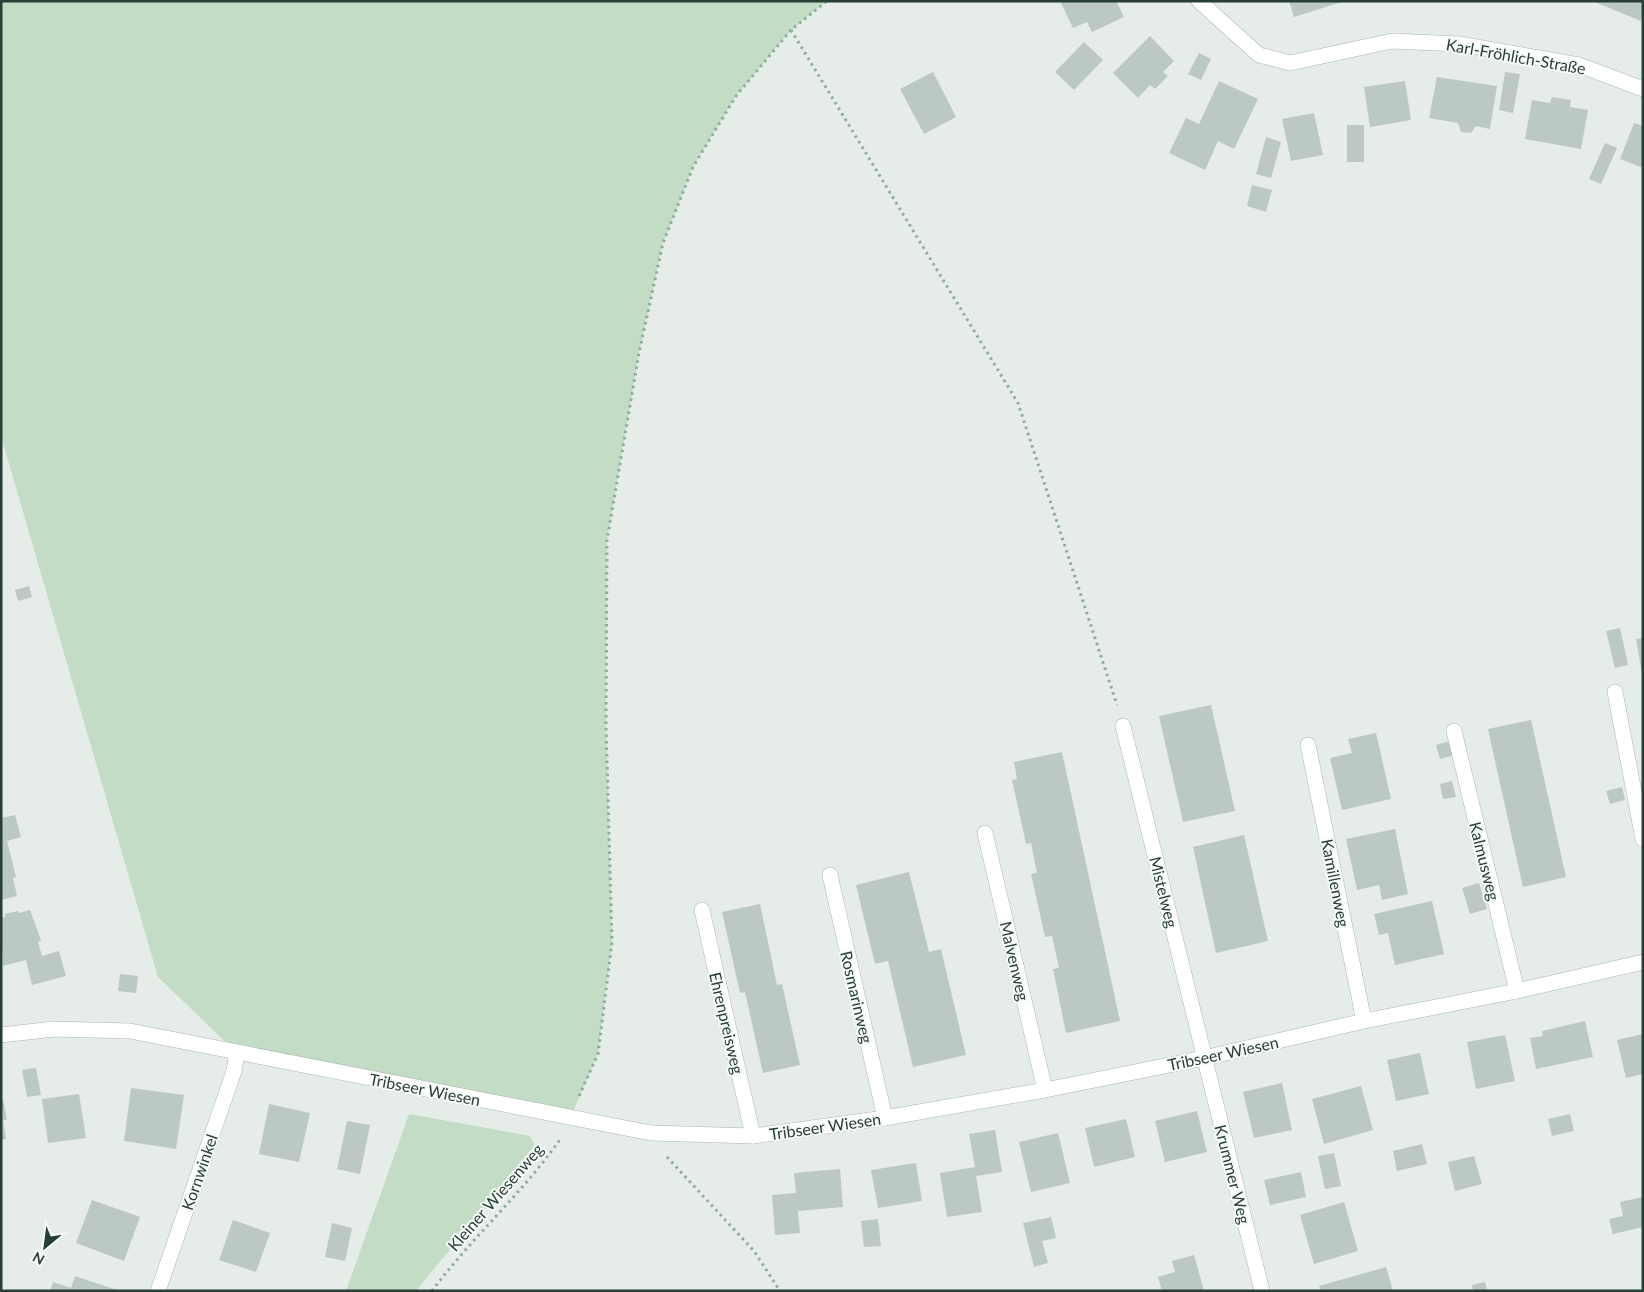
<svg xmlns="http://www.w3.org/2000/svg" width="1644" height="1292" viewBox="0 0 1644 1292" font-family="Lato,sans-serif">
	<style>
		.green { fill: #c2dcc6 }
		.building { fill: #bcc8c2 }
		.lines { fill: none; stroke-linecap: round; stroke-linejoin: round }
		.street-casing { stroke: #a9b5b0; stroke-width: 16 }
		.path { stroke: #8aad9f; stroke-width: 3; stroke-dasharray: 2.5 4; stroke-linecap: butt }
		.street { stroke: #fff; stroke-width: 15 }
		.labels { text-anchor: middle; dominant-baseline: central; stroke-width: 4; stroke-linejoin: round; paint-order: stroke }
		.street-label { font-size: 16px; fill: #273e36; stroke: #f6faf8 }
	</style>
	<rect width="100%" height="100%" fill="#e6ede9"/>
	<g class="green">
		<polygon points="1,1 827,1 791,30 736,96 693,167 663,243 639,353 607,540 606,724 612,942 598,1054 571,1116 237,1053 158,977 1,436"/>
		<polygon points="409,1114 530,1136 535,1145 416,1291 346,1291"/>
	</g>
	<g class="building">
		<polygon points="1060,1 1116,1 1124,17 1092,32 1087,22 1073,28"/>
		<polygon points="1289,1 1341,1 1342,2 1294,17"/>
		<polygon points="1598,1 1643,1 1641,21 1597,3"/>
		<polygon points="1150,36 1174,61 1163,72 1168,76 1155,89 1150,85 1138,98 1113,73"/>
		<polygon points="1084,42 1103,60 1074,90 1055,72"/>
		<polygon points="1199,53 1211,59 1201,80 1188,74"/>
		<polygon points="933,72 956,117 924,134 900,89"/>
		<polygon points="1505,72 1520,74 1513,113 1499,110"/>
		<polygon points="1437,77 1497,86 1490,129 1476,126 1471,133 1461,132 1458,123 1429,118"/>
		<polygon points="1219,81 1258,99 1234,149 1218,141 1205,170 1169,153 1186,118 1199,124"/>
		<polygon points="1405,81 1411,120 1370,127 1364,87"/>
		<polygon points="1552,97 1571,100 1570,107 1588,110 1581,149 1525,139 1532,100 1550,103"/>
		<polygon points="1314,113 1323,155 1291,161 1282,119"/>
		<polygon points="1634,123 1643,126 1643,168 1620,159"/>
		<rect x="1347" y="125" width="17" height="37"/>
		<polygon points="1266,137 1281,142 1271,178 1256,174"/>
		<polygon points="1605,143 1617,148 1601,184 1589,179"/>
		<polygon points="1252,185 1272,190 1266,212 1247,206"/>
		<polygon points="29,586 32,597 18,601 15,590"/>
		<polygon points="1620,628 1628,665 1615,668 1606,631"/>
		<polygon points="1643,638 1643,674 1642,674 1636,639"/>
		<polygon points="1211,705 1235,811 1183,822 1159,716"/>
		<polygon points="1531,720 1566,877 1523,887 1488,729"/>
		<polygon points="1376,733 1391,799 1342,810 1330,758 1352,753 1348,739"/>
		<polygon points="1450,741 1455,755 1440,759 1436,745"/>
		<polygon points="1062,752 1120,1021 1066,1033 1053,969 1059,968 1052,936 1045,937 1031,874 1037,873 1031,843 1026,844 1012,780 1017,779 1014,762"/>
		<polygon points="1452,781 1456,797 1443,799 1440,784"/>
		<polygon points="1622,787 1625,800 1610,804 1606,791"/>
		<polygon points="15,815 21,837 7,841 16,877 13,878 17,896 1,900 1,818"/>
		<polygon points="1395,829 1408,894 1382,900 1379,885 1357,890 1346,839"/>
		<polygon points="1244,835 1268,941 1216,953 1193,847"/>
		<polygon points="909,872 929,952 941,949 966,1055 913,1067 888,961 875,964 856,885"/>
		<polygon points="1479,883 1487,909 1470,914 1462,888"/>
		<polygon points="1432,901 1444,954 1395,965 1388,933 1379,935 1374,914"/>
		<polygon points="760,904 777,985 782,984 800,1065 763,1073 745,992 740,993 722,912"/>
		<polygon points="30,910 41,940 38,942 42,956 59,951 66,976 32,985 26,960 3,966 1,918 5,917 5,914 18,911 19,913"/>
		<polygon points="120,974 138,976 136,993 118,991"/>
		<polygon points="1585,1021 1593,1057 1536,1069 1530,1038 1543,1036 1542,1031"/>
		<polygon points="1643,1034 1643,1074 1626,1078 1617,1040"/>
		<polygon points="1505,1035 1515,1081 1476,1089 1467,1042"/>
		<polygon points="1420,1053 1429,1094 1396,1101 1387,1060"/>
		<polygon points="36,1068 41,1095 27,1097 22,1070"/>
		<polygon points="1282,1083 1292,1130 1254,1138 1243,1092"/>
		<polygon points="1361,1086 1373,1130 1324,1144 1312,1099"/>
		<polygon points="131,1088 184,1095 176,1149 124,1141"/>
		<polygon points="79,1094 86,1138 48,1143 42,1099"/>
		<polygon points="1,1099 3,1099 7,1120 3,1120 6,1139 1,1140"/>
		<polygon points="269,1104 310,1113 299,1162 259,1154"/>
		<polygon points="1197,1111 1207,1152 1165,1162 1155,1121"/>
		<polygon points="1570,1114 1574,1131 1552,1136 1548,1119"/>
		<polygon points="1126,1119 1135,1157 1094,1167 1085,1128"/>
		<polygon points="347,1121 370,1125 360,1174 337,1169"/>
		<polygon points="995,1130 1002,1172 976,1176 982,1212 947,1217 940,1173 975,1167 969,1134"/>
		<polygon points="1058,1133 1070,1183 1031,1192 1019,1142"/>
		<polygon points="1422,1144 1427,1164 1397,1171 1393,1151"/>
		<polygon points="1334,1153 1341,1186 1325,1189 1318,1156"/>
		<polygon points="1474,1156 1482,1184 1455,1191 1448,1162"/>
		<polygon points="916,1163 922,1201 878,1208 871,1170"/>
		<polygon points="840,1169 843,1207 798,1211 800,1233 775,1235 772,1195 796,1193 794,1173"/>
		<polygon points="1301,1172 1306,1197 1270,1205 1264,1180"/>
		<polygon points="1643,1197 1643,1227 1613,1234 1609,1219 1623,1216 1620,1202"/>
		<polygon points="92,1200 140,1217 124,1261 76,1243"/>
		<polygon points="1344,1202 1358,1251 1314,1264 1300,1215"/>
		<polygon points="1051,1217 1056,1238 1042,1241 1048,1263 1034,1267 1023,1223"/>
		<polygon points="878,1219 881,1246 864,1247 861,1221"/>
		<polygon points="233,1220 270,1233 256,1272 219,1260"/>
		<polygon points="332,1223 352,1228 345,1261 325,1257"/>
		<polygon points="1194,1255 1204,1291 1162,1291 1158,1277 1175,1272 1172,1261"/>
		<polygon points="1386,1267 1393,1291 1321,1291 1319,1286"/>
		<polygon points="75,1276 117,1290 117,1291 50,1291 53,1282 71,1288"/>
		<polygon points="1485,1282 1487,1291 1473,1291 1472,1285"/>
	</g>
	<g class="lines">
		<g class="street-casing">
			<g id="street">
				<polyline points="1199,1 1259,55 1290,63 1392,41 1459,44 1579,65 1643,89"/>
				<polyline points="1615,692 1643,839"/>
				<polyline points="1123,726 1262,1291"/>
				<polyline points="1454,731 1517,991"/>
				<polyline points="1308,745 1364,1021"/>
				<polyline points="985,833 1045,1090"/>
				<polyline points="830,875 885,1118"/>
				<polyline points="702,910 753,1136"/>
				<polyline points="1,1035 54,1029 130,1031 651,1133 753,1136 885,1118 1045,1090 1204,1058 1364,1021 1517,991 1643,962"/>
				<polyline points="158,1291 234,1071 237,1053"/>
			</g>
		</g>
		<g class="path">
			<polyline points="791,30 1018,403 1117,705"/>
			<polyline points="579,1096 598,1054 612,942 606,724 607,540 639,353 663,243 693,167 736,96 791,30 827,1"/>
			<polyline points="667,1157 754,1251 780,1291"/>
			<path d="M432,1291c40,-54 91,-98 129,-153"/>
		</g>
		<use href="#street" class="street"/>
	</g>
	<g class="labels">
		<g class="street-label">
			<text transform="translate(1516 56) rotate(10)">Karl-Fröhlich-Straße</text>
			<text transform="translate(1485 861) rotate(76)">Kalmusweg</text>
			<text transform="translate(1336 883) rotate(79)">Kamillenweg</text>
			<text transform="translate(1164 892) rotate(76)">Mistelweg</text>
			<text transform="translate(1015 961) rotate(77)">Malvenweg</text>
			<text transform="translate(857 997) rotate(77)">Rosmarinweg</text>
			<text transform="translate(727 1023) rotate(77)">Ehrenpreisweg</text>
			<text transform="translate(1223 1053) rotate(-12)">Tribseer Wiesen</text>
			<text transform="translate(425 1089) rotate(11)">Tribseer Wiesen</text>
			<text transform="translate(825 1126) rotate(-8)">Tribseer Wiesen</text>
			<text transform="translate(199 1172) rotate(-71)">Kornwinkel</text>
			<text transform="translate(1233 1174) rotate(76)">Krummer Weg</text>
			<text transform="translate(495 1197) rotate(-49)">Kleiner Wiesenweg</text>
		</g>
	</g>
	<rect width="1644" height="1292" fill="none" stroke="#273e36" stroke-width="5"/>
	<g transform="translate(45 1247) rotate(209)" stroke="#f6faf8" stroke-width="4" paint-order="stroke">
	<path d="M0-4L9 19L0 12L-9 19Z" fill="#273e36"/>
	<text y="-8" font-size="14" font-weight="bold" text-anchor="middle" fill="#273e36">N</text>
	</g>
</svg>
